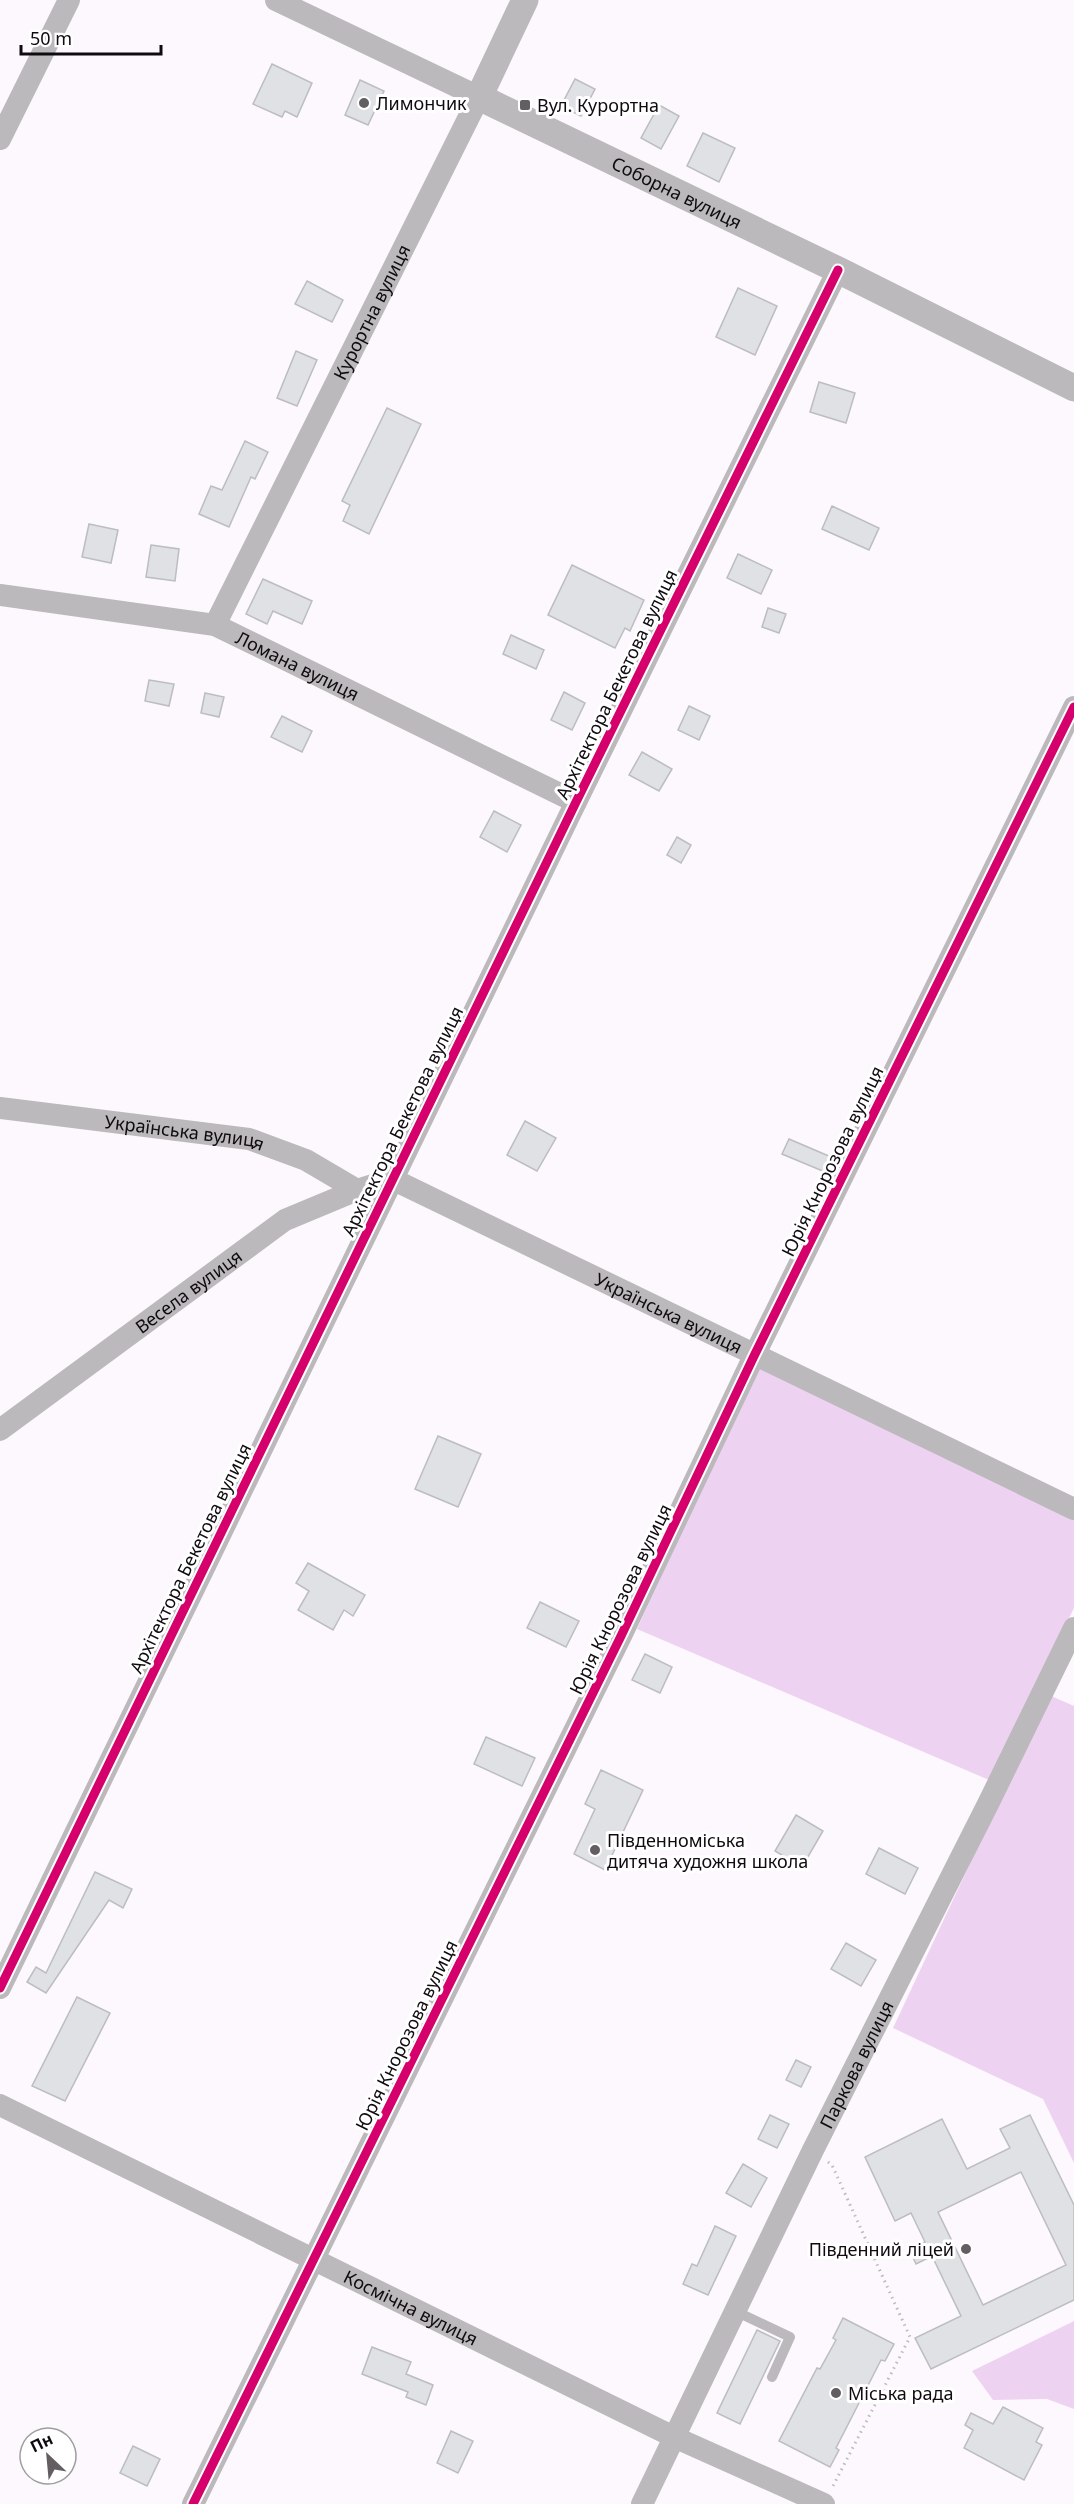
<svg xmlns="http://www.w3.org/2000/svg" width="1074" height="2504" viewBox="0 0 1074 2504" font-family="'Noto Sans',sans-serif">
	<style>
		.green { fill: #eed2f1 }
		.building { fill: #e0e1e4; stroke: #bcbdbf; stroke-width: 1.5; fill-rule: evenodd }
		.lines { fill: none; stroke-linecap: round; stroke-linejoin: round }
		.path { stroke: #bcbabc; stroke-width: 3; stroke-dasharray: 1.5 4.5; stroke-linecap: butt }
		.service { stroke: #bbb9bb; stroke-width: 10 }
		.minor { stroke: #bbb9bb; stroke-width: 22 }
		.tertiary { stroke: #bbb9bb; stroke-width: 27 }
		.cycleway-casing { stroke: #fff; stroke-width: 13 }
		.cycleway { stroke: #d6006c; stroke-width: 9 }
		.poi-dot { fill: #625e62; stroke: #fff; stroke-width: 2 }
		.labels { text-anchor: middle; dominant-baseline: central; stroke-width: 6; stroke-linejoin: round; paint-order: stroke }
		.poi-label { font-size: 18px; fill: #0f0b0f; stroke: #fff; text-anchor: start }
		.street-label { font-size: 18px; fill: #0f0b0f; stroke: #fff }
	</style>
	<rect width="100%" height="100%" fill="#fdf8fd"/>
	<g class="green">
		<polygon points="759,1365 1074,1519 1074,1608 989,1780 637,1629"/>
		<polygon points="1049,1695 1074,1706 1074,2163 1043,2099 893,2028"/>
		<polygon points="1074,2321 1074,2409 1047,2399 993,2400 972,2371"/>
	</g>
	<g class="building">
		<polygon points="272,64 312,83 297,117 285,111 282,117 253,104"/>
		<polygon points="575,79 595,89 581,116 561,106"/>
		<polygon points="360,80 384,91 368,125 345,115"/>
		<polygon points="659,105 679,116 661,149 641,138"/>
		<polygon points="703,133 735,148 719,182 687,166"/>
		<polygon points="307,281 343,300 332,322 295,304"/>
		<polygon points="738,288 777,306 755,355 716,337"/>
		<polygon points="296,351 317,360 297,406 277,398"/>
		<polygon points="819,382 855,393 846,423 810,412"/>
		<polygon points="387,408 421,424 369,534 343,521 350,505 342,501"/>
		<polygon points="245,441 268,452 255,479 251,477 229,527 199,514 211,486 222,490"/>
		<polygon points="832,506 879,528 869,550 822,529"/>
		<polygon points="89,524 118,530 111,563 82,557"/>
		<polygon points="151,545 179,549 175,581 146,577"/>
		<polygon points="738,554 772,570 761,594 727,578"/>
		<polygon points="572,565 644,600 630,631 625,628 615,648 548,615"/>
		<polygon points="263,579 312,601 302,624 273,611 267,624 246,614"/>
		<polygon points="768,608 786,614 779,633 762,627"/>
		<polygon points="511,635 544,650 536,669 503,654"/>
		<polygon points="149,680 174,684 169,706 145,701"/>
		<polygon points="564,692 585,703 572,730 551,720"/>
		<polygon points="205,693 224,697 219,717 201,713"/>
		<polygon points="689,706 710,716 699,740 678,730"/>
		<polygon points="282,716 312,731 302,752 271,737"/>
		<polygon points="642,752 672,769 659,791 629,775"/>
		<polygon points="494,811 521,825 507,852 480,837"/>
		<polygon points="677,837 691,845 681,863 667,855"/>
		<polygon points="525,1121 556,1138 537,1171 507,1155"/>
		<polygon points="789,1139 831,1157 825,1172 782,1154"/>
		<polygon points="438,1436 481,1454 458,1507 415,1489"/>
		<polygon points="308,1563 365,1595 353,1616 344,1610 333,1630 298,1610 309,1591 296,1583"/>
		<polygon points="540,1602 579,1621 566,1647 527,1628"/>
		<polygon points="645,1654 672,1667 660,1693 632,1680"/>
		<polygon points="486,1737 535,1758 522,1786 474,1764"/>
		<polygon points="601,1770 643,1790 605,1870 574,1854 595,1809 585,1804"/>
		<polygon points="796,1815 823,1831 802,1867 775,1851"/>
		<polygon points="879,1848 918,1868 905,1894 866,1874"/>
		<polygon points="95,1872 132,1889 123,1908 109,1900 46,1993 27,1982 36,1967 46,1973"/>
		<polygon points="846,1943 876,1960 861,1986 831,1969"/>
		<polygon points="77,1997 110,2013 65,2101 32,2086"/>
		<polygon points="796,2060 811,2067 801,2087 786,2080"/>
		<polygon points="770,2115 789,2124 777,2148 758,2139"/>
		<path d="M1030,2115l44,90v95l-143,69 -16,-31 46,-22 -29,-60 -16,8 -7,-15 16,-7 -14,-29 -16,8 -30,-64 77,-38 25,50 43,-21 -10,-19zM1021,2172l45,93 -83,40 -45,-93z"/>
		<polygon points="743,2164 767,2178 751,2207 726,2193"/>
		<polygon points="715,2226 736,2236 708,2295 683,2284 692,2264 697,2266"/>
		<polygon points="843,2318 894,2344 885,2361 881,2360 836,2448 839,2450 830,2467 779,2441 817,2368 820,2369 836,2340 833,2338"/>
		<polygon points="757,2330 780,2341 740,2424 717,2413"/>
		<polygon points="372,2347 411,2362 406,2374 433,2385 426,2405 406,2397 408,2392 362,2374"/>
		<polygon points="1003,2407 1043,2428 1036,2442 1042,2445 1024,2480 964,2448 973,2430 965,2425 971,2413 993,2424"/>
		<polygon points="451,2431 473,2441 458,2473 437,2463"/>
		<polygon points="133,2446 160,2459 147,2486 120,2473"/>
	</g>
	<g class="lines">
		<polyline class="path" points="828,2162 832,2165 910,2337 833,2486"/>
		<polyline class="service" points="735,2311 790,2337 772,2377"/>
		<g class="minor">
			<polyline points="0,139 69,0"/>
			<path id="s1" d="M0,595l215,30 361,177"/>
			<path id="s2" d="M215,625l264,-528 -203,-97"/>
			<path id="s3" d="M0,1108l249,31 57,21 51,30"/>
			<path id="s4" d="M0,1430l285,-210 72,-30 35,-11 682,330"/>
			<polyline points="0,1988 576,802 838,270"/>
			<path id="s5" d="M0,2105l674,332 150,67"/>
			<polyline points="193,2504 621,1636 754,1356 1074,707"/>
			<path id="s6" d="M642,2504l171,-354 175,-346 86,-176"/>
		</g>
		<path class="tertiary" id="s7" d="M525,0l-46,97 359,173 236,118"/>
		<g class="cycleway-casing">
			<g id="cycleway">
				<polyline points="0,1988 576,802 838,270"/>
				<polyline points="193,2504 621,1636 754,1356 1074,707"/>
			</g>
		</g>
		<use href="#cycleway" class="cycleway"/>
	</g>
	<g class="poi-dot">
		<circle cx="364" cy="103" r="6"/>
		<rect x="519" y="99" width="12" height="12" rx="3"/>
		<circle cx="595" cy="1850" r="6"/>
		<circle cx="966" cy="2249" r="6"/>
		<circle cx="836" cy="2393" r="6"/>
	</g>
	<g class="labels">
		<g class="poi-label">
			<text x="376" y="103">Лимончик</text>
			<text x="537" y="105">Вул. Курортна</text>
			<text x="607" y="1840">Південноміська<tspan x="607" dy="21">дитяча художня школа</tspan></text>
			<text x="954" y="2249" text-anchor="end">Південний ліцей</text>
			<text x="848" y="2393">Міська рада</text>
		</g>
		<g class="street-label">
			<text stroke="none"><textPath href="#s7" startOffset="327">Соборна вулиця</textPath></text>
			<text stroke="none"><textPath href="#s2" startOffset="350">Курортна вулиця</textPath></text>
			<text stroke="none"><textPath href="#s1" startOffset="309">Ломана вулиця</textPath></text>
			<text transform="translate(616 684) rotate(-64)">Архітектора Бекетова вулиця</text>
			<text transform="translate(402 1121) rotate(-64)">Архітектора Бекетова вулиця</text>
			<text stroke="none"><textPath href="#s3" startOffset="186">Українська вулиця</textPath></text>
			<text transform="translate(832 1161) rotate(-64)">Юрія Кнорозова вулиця</text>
			<text stroke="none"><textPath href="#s4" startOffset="234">Весела вулиця</textPath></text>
			<text stroke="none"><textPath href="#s4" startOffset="776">Українська вулиця</textPath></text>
			<text transform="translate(190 1558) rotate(-64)">Архітектора Бекетова вулиця</text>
			<text transform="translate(620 1599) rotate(-64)">Юрія Кнорозова вулиця</text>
			<text transform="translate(406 2035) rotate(-64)">Юрія Кнорозова вулиця</text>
			<text stroke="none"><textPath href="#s6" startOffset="489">Паркова вулиця</textPath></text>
			<text stroke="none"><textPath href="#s5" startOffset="458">Космічна вулиця</textPath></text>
		</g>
	</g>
	<g transform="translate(48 2456) rotate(334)"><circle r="28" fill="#ffffff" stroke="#9f9d9f" stroke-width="1.5"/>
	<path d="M0-4.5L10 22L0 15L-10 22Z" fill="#625e62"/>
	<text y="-9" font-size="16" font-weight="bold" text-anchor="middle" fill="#0f0b0f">Пн</text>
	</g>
	<path d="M21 45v9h140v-9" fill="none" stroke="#0f0b0f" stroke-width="3"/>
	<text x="30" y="45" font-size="18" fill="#0f0b0f" stroke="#ffffff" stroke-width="4.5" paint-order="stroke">50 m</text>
</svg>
